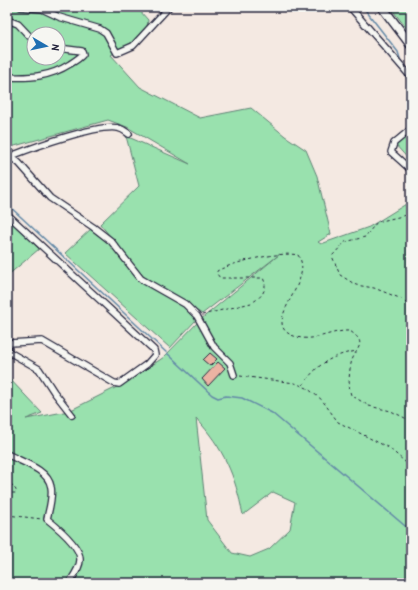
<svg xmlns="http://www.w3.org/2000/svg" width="418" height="590" viewBox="0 0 418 590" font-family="'Patrick Hand',sans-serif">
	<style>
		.green { fill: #99e1ae; stroke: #5e8274; fill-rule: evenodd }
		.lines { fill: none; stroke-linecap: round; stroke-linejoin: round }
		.stream { stroke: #6389a7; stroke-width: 1.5 }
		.building { fill: #ebb3a3; stroke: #22223b }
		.minor-casing { stroke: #22223b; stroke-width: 8 }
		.secondary-casing { stroke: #22223b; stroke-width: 11 }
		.path { stroke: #22223b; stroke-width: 1; stroke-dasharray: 3 3; stroke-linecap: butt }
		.minor { stroke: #f6f6f2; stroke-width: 5.5 }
		.secondary { stroke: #f6f6f2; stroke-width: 8 }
	</style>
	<rect width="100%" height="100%" fill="#f4e9e2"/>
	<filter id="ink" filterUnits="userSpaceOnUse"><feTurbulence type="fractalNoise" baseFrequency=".025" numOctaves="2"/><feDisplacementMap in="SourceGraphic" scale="8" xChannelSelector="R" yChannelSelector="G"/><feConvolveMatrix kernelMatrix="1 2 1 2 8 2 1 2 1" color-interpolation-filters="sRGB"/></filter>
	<g filter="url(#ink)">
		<g class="green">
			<path d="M7,7h135l-2,4 8,9 -2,14 -35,21 29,32 60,31 51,-10 34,28 21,14 11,26 14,58 -13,8 3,2 48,-17 42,-26v382h-404v-207l35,37 -16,6 43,-8 48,-24 22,-13 25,-17 36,-37 80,-66 -78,60 -59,-38 -43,-52 39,-38 -13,-50 64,28 -63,-37 -19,-7 -97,27c-9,-12 -3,-44 0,-59l-4,13zM34,34h24v24h-24zM196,418c28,31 39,57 47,97l30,-23 22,10 -5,27 -21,20 -19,8 -18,-4 -25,-33z"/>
			<polygon points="390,7 411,7 411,34"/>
			<polygon points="411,129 411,162 394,143"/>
			<polygon points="7,205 16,226 39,249 7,276"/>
			<polygon points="93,227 148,284 175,298 196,320 170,348 65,253"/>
		</g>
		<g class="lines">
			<g class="stream">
				<polyline points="363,7 398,52 401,62"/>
				<polyline points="404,73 411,83"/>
				<polyline points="7,204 212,395 218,398 226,396 242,398 272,413 411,531"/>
			</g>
		</g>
		<g class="building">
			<polygon points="210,353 217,359 210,366 203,360"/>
			<polygon points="218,362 225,368 208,386 202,379"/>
		</g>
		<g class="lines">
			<g class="minor-casing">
				<g id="minor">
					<polyline points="21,7 42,9 59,17 100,29 106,33 117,53 133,46 169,7"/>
					<polyline points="350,7 411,77"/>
					<polyline points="7,20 18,24 34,41"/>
					<path d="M7,77c23,1 43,0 63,-13 5,-3 10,-6 13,-10l-1,-3 -24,-3"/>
					<polyline points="411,129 394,143 391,152 411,170"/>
					<polyline points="7,154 19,163 50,198 93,227 111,241 141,279 185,304 197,316 214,347 230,363 234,375"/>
					<path d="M11,156c23,-9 86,-32 107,-28 5,1 7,3 11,6"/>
					<polyline points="7,214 154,350 155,355 147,364 119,384 114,383 42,341 10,343 7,346"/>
					<polyline points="7,347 9,352 39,369 54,392 72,415"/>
					<path d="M7,454c14,8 41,15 44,33 2,10 -2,22 -4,32 10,8 34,28 33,41 0,8 -7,17 -11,23"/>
				</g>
			</g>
			<g class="secondary-casing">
				<polyline id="secondary" points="382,7 411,45"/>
			</g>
			<g class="path">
				<polyline points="411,214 377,222 365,237 345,242 332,256 340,275 356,285 374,288 402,299 411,308"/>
				<path d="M202,315l49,-12c10,-5 18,-14 12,-25h-43l-3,-4v-3c16,-9 63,-20 81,-16 20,28 -48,74 4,83 17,2 31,-8 48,-7 17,12 8,15 2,29 -3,9 -4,27 -1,35l18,11 22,5 20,10"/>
				<polyline points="240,376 295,383 307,388 322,400 338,422 389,448 411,467"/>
				<path d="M303,385c14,-21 29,-30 54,-34"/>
				<polyline points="7,479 16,490 16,493 7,493"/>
				<polyline points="7,515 42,519"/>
			</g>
			<use href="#minor" class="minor"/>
			<use href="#secondary" class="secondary"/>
		</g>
	</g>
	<rect width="418" height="590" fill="none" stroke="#f6f6f2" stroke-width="24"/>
	<rect x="12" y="12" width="394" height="566" fill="none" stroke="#22223b" stroke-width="1.5" filter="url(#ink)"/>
	<g transform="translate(46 46) rotate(99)"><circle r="19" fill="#f6f6f2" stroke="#a1a1a9"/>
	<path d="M0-3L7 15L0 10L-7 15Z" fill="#1f6fb2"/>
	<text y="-6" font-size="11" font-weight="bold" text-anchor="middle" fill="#22223b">N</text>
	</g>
</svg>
